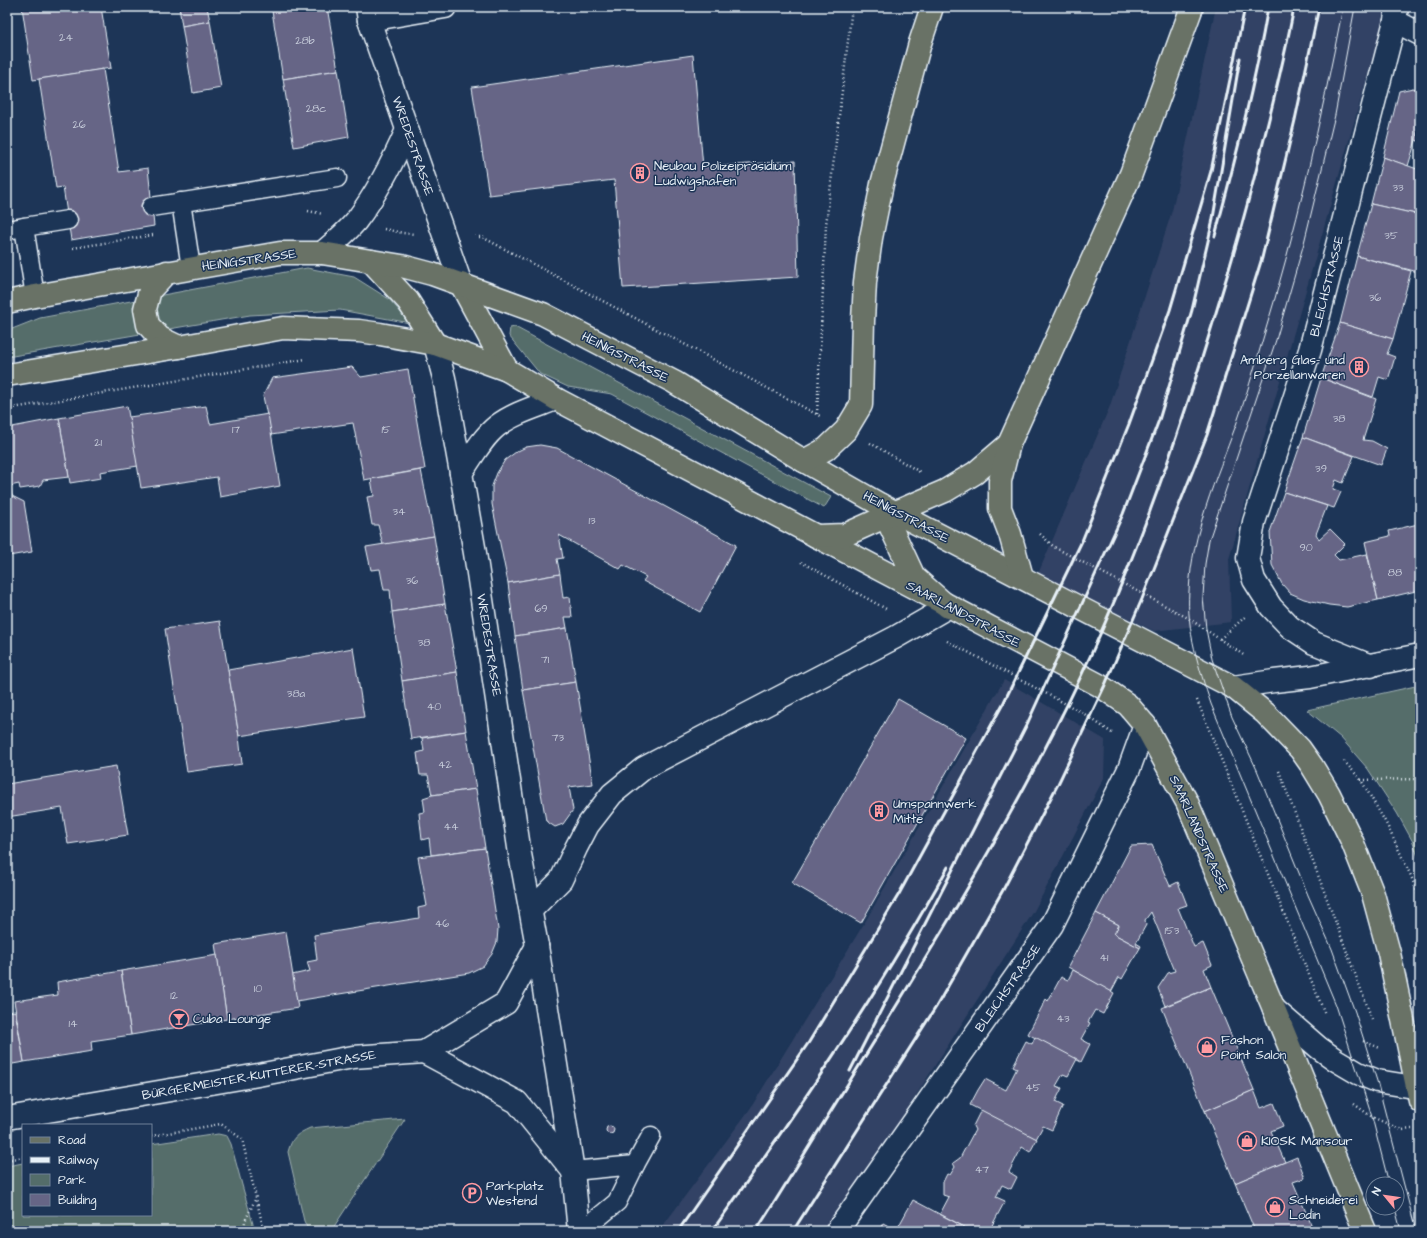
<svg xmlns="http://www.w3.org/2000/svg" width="1427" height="1238" viewBox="0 0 1427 1238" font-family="'Architects Daughter',sans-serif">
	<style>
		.built { fill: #334365 }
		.green { fill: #546d6a; stroke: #9eafb1 }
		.building { fill: #666586; stroke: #e8f1f8 }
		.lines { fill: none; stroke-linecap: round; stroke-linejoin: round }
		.service-casing { stroke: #e8f1f8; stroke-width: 21 }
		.minor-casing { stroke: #e8f1f8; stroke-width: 25 }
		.tertiary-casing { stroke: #e8f1f8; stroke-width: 25 }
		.primary-casing { stroke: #e8f1f8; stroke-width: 25 }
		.trunk-casing { stroke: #e8f1f8; stroke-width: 25 }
		.path { stroke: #e8f1f8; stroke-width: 2.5; stroke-dasharray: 1 3; stroke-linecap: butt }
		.service { stroke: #1d3557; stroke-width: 18 }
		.minor { stroke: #1d3557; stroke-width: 22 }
		.tertiary { stroke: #1d3557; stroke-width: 22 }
		.primary { stroke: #697266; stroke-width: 22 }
		.trunk { stroke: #697266; stroke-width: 22 }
		.tram { stroke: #e8f1f8; stroke-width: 1 }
		.rail { stroke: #e8f1f8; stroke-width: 3 }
		.labels { text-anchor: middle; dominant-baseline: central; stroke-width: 3; stroke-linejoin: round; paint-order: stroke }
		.number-label { font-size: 11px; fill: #c8cedc }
		.street-label { font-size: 13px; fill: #e8f1f8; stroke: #1d3557 }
		.poi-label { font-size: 13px; fill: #e8f1f8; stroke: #1d3557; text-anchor: start }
	</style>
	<rect width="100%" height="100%" fill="#1d3557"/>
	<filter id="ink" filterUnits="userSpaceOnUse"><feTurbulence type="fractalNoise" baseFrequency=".025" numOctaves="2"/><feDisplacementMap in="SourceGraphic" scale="8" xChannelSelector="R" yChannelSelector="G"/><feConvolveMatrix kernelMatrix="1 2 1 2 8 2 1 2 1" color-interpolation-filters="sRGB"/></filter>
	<g filter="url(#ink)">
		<g class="built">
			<polygon points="1216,7 1384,7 1382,25 1229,559 1231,622 1154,631 1038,574 1110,406 1172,211"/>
			<polygon points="1004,680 1105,740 1104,778 1034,911 829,1231 659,1231 750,1109 865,922"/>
		</g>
		<g class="green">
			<polygon points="307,268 354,277 389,299 410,323 340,310 250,315 7,357 7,331 40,318"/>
			<polygon points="515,327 831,497 824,508 612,394 568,387 540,374 509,336 510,328"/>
			<polygon points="1420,685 1420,863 1413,842 1397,813 1368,769 1341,738 1307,710"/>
			<path d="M405,1119l-74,112h-22l-5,-10 -16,-69c4,-15 9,-18 22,-24z"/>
			<polygon points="218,1134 227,1136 231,1144 242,1185 255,1231 7,1231 7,1166 23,1163 23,1215 151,1215 151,1144"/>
		</g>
		<g class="building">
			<polygon points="22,7 101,7 111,68 33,80"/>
			<polygon points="179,7 207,7 210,21 182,26"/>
			<polygon points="272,7 298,7 272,11"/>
			<polygon points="298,7 327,7 338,70 283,79 272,11"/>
			<polygon points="210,21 221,88 193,93 182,26"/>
			<polygon points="693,55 703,167 795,161 798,277 623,288 614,180 489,195 472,87"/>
			<polygon points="103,69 119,172 148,168 154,226 71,240 63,187 56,188 39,79"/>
			<polygon points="338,70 349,137 294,147 283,79"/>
			<polygon points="1413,88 1420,90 1420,115 1416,140 1408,166 1383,157 1399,91"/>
			<polygon points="1420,115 1420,142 1416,140"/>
			<polygon points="1383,157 1420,170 1420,215 1371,204"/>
			<polygon points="1371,204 1420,215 1420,265 1418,272 1357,256"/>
			<polygon points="1357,256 1411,271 1393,339 1340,323"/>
			<polygon points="1340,323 1393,339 1387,354 1395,357 1388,380 1379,377 1373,397 1321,378"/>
			<polygon points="352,367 361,377 408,369 425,469 364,480 353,423 271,435 263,396 272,378"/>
			<polygon points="1321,378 1376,399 1363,440 1372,441 1387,449 1381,465 1303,437"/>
			<polygon points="127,406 138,466 100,472 101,478 70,483 59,418"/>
			<polygon points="206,406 210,424 268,414 280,486 220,497 217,477 141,488 129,417"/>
			<polygon points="59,418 69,477 43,480 40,486 20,489 19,484 10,486 12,496 24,502 32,552 9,556 7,546 7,428"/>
			<polygon points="1303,437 1354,456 1343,483 1336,480 1333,489 1341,492 1334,508 1284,492"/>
			<polygon points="540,445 557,448 736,545 700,612 643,581 646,577 623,565 620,569 559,535 563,558 557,559 560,574 508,583 492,504 492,486 497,473 505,460 516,452 526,447"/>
			<polygon points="421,470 434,536 383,545 378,525 372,525 367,497 374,496 371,479"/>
			<polygon points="1284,492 1327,506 1316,534 1319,539 1330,529 1345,544 1334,555 1339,560 1367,554 1378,600 1347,607 1329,605 1304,599 1290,593 1282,584 1272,565 1270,532"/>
			<polygon points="1418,524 1420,530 1420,590 1378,600 1365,542 1390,536 1389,531"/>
			<polygon points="434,536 445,604 392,612 390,590 384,590 380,569 371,570 366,547"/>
			<polygon points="560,574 563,598 570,597 572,617 565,617 567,628 515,636 508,583"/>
			<polygon points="445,604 457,672 402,681 392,612"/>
			<polygon points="220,621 239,736 242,764 187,772 165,629"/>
			<polygon points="567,628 576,682 523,690 515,636"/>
			<polygon points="353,648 364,717 239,736 228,670"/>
			<polygon points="457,672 466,731 411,739 402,681"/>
			<polygon points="576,682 593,784 569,787 573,810 563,824 555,827 546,821 523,690"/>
			<polygon points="898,699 966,738 861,923 792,883"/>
			<polygon points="466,731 476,789 432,795 428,775 420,775 417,753 424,751 422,738"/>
			<polygon points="116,766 128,835 68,844 62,808 7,817 7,784"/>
			<polygon points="476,789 485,848 431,855 429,838 422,840 419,813 425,812 423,798 432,795"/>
			<polygon points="1152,845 1170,886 1178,882 1187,905 1178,908 1194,947 1203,943 1212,965 1204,969 1211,987 1165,1006 1158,988 1168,973 1175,971 1151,912 1145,920 1146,925 1136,943 1141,946 1140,948 1114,934 1119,925 1096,913 1131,846"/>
			<polygon points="485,848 498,929 497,942 492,954 483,966 469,973 296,1001 292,975 310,971 307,962 317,960 314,935 419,918 418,908 427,906 418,857"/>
			<polygon points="1096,913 1119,925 1114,934 1140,948 1122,979 1119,977 1111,992 1068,967"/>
			<polygon points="286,932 298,1008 227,1019 215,944"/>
			<polygon points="217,955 227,1019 131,1035 121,971"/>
			<polygon points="1073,970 1114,993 1103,1014 1095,1010 1088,1022 1090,1023 1081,1039 1090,1044 1081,1062 1028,1034 1046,999 1048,1001 1061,977 1068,980"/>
			<polygon points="121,971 131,1035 91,1041 92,1051 24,1062 14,1001 58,995 57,982"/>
			<polygon points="1211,987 1254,1090 1205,1111 1162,1008"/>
			<polygon points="15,1011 24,1062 7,1065 7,1012"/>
			<polygon points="1035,1037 1077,1059 1068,1076 1063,1074 1056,1086 1062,1088 1055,1102 1063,1106 1052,1130 1043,1126 1036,1139 970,1105 978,1090 985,1079 1006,1090 1017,1068 1013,1066 1026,1041 1032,1044"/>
			<polygon points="1254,1090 1261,1108 1274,1103 1283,1126 1271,1131 1285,1162 1235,1183 1205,1111"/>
			<polygon points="981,1110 1037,1139 1030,1152 1022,1147 1009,1172 1017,1177 1011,1189 1002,1185 996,1197 1005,1201 989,1231 972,1231 940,1214 949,1197 943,1195 943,1182 947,1174 950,1175 955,1167 953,1163 960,1158 975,1130 973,1126"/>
			<circle cx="610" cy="1130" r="4"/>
			<polygon points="1297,1157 1305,1178 1293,1182 1314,1231 1255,1231 1235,1183"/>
			<polygon points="913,1200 945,1217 972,1231 896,1231"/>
			<polygon points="883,1223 896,1230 896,1231 879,1231"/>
		</g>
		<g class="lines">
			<g class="service-casing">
				<g id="service">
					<polyline points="181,202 191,268"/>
					<polyline points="151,207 337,178"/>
					<polyline points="24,227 68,220"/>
					<polyline points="7,230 24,227 35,296"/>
					<polyline points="573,1171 635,1165"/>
					<polyline points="582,1231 617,1202 635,1165 651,1136"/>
				</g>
			</g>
			<g class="minor-casing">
				<g id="minor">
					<polyline points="367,7 369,20 461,284"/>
					<polyline points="369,20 445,7"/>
					<polyline points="1395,21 1420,34"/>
					<path d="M322,253c12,-10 24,-20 34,-32 21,-28 37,-59 51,-91"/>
					<polyline points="435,344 444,378 461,473 475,553 520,854 537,946"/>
					<path d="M461,473c11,-16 21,-35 36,-47 17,-13 39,-19 59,-27"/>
					<polyline points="1371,666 1314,643 1290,627 1271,607 1254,580 1248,558 1254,522 1310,350 1395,21 1397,7"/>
					<polyline points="1233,687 1274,681 1310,677 1420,655"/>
					<polyline points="531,910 561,880 576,848 588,825 612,794 644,768 896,637 948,607"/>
					<polyline points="1274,1009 1319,1048 1336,1060 1358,1073 1377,1081 1420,1088"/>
					<polyline points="837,1231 1052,925 1129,769 1145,725"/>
				</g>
			</g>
			<g class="tertiary-casing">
				<g id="tertiary">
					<polyline points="537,946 573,1171 579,1231"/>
					<polyline points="424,1052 517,1102 572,1170"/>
					<polyline points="7,1118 258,1075 353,1057 424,1052 506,1003 537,946"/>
				</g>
			</g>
			<g class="primary-casing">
				<g id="primary">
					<polyline points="371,261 408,301 435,344"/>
					<polyline points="167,272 150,290 145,309 148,325 160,338 179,347"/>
					<polyline points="461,284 507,370"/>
					<polyline points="7,302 35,296 280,253 322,253 402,266 432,274 543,314 674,382 804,461 881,505 1233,687 1265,713 1300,749 1312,766 1329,794 1352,841 1373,894 1389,953 1420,1101"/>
					<polyline points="7,375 179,347 283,328 359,331 380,334 435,344 507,370 556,399 1099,685 1128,705 1145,725 1187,802 1274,1009 1365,1231"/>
				</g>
			</g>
			<g class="trunk-casing">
				<g id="trunk">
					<polyline points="804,461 826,449 846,430 861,405 863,321 865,282 871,238 882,184 920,43 932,7"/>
					<polyline points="881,505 886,517 914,577 948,607"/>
					<polyline points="816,536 845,535 896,512 945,491 975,473 1009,444"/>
					<polyline points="1022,577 1010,534 1000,508 1000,481 1009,444 1131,174 1192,7"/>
				</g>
			</g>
			<g class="path">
				<polyline points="308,211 323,214"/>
				<polyline points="384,229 403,233 414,234"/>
				<polyline points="475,237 482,237 820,416"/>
				<polyline points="73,248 153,235"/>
				<polyline points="7,409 306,359"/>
				<polyline points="817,414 826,225 852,7"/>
				<polyline points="870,443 920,472"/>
				<polyline points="1040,534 1054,547 1188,618 1245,656"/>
				<polyline points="801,562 888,610"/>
				<polyline points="1220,639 1245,617"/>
				<polyline points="947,641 1083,713 1112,733"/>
				<polyline points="1197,700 1325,1014"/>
				<polyline points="1344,761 1361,780 1386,823 1411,876 1420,900"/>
				<polyline points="1279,771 1372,1019"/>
				<polyline points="1361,780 1420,779"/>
				<polyline points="1363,1041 1380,1048"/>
				<polyline points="1354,1104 1372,1117 1402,1130 1412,1129"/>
				<polyline points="151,1136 221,1124 242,1139 264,1231"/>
				<polyline points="7,1160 23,1157"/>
				<polyline points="244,1231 245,1221 255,1200"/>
			</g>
			<use href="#service" class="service"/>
			<use href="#minor" class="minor"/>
			<use href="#tertiary" class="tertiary"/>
			<use href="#primary" class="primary"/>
			<use href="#trunk" class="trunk"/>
			<g class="tram">
				<path d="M1343,7c-22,113 -47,225 -81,335 -8,27 -16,55 -26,83 -20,54 -44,107 -47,166 -3,39 10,77 22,113l125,301 36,112 17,67"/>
				<polyline points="1355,7 1335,115 1304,243 1276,340 1209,540 1205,564 1203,597 1206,629 1212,659 1232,717 1257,770 1308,895 1332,949 1355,1012 1377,1081 1416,1231"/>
				<polyline points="1395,1208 1401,1231"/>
			</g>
			<g class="rail">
				<path d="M1215,236c20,-76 40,-152 53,-229"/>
				<polyline points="850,1071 1028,722 1123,514 1159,420 1192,310 1212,224 1240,58"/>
				<polyline points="678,1231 809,1042 899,894 1004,702 1082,541 1129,424 1170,310 1211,171 1245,7"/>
				<path d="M712,1231c84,-118 166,-237 236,-364"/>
				<path d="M756,1231c32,-49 62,-100 93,-149 73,-117 146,-234 208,-357 70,-137 120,-282 164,-429 16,-52 30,-104 43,-157 11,-44 22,-87 30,-132"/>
				<polyline points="793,1231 936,1007 1003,890 1058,784 1105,685 1142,599 1207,435 1262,258 1295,120 1319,7"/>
			</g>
		</g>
	</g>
	<defs>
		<g id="building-ring" transform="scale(1)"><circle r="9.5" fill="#1d3557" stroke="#ff9aa2" stroke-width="1.5"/><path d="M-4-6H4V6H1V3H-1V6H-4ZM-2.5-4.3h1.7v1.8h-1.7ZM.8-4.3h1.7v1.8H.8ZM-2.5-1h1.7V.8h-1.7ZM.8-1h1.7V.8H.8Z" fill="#ff9aa2"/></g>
		<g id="bar-ring" transform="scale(1)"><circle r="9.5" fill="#1d3557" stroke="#ff9aa2" stroke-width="1.5"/><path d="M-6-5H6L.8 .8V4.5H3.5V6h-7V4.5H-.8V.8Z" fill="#ff9aa2"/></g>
		<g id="shop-ring" transform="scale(1)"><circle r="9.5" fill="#1d3557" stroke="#ff9aa2" stroke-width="1.5"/><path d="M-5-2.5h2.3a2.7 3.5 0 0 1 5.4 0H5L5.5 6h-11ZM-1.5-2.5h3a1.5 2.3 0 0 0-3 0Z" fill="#ff9aa2"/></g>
		<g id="parking-ring" transform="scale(1)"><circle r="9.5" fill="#1d3557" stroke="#ff9aa2" stroke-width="1.5"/><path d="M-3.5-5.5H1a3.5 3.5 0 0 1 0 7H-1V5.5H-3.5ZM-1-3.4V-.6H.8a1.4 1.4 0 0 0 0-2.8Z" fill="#ff9aa2"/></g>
	</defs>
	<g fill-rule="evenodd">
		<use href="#building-ring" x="640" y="173"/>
		<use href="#building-ring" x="1359" y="367"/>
		<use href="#building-ring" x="879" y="811"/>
		<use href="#bar-ring" x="179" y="1019"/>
		<use href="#shop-ring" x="1207" y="1047"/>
		<use href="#shop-ring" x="1247" y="1141"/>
		<use href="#parking-ring" x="472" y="1193"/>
		<use href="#shop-ring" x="1275" y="1207"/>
	</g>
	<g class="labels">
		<g class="number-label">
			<text x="66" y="37">24</text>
			<text x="305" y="40">28b</text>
			<text x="316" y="108">28c</text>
			<text x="79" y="124">26</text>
			<text x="1398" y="187">33</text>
			<text x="1391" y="235">35</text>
			<text x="1375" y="297">36</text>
			<text x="1339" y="418">38</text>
			<text x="236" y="429">17</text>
			<text x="386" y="429">15</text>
			<text x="98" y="442">21</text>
			<text x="1321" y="468">39</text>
			<text x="399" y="511">34</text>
			<text x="592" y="520">13</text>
			<text x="1306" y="547">90</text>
			<text x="1395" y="572">88</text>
			<text x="412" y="580">36</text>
			<text x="541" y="608">69</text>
			<text x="424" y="642">38</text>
			<text x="545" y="659">71</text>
			<text x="296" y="693">38a</text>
			<text x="434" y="706">40</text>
			<text x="558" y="737">73</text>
			<text x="445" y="764">42</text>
			<text x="451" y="826">44</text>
			<text x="442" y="923">46</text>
			<text x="1172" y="930">153</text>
			<text x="1104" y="957">41</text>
			<text x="258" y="988">10</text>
			<text x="174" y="995">12</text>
			<text x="1063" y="1018">43</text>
			<text x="73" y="1023">14</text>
			<text x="1033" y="1087">45</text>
			<text x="982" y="1169">47</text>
		</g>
		<g class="street-label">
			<text transform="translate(413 146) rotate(71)">WREDESTRASSE</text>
			<text transform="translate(249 260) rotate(-8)">HEINIGSTRASSE</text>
			<text transform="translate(1327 286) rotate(-76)">BLEICHSTRASSE</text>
			<text transform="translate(625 357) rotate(27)">HEINIGSTRASSE</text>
			<text transform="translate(906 517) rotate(28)">HEINIGSTRASSE</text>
			<text transform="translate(963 614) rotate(28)">SAARLANDSTRASSE</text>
			<text transform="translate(489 645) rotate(81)">WREDESTRASSE</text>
			<text transform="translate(1199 834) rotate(66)">SAARLANDSTRASSE</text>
			<text transform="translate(1008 988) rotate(-55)">BLEICHSTRASSE</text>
			<text transform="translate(259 1075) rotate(-10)">BÜRGERMEISTER-KUTTERER-STRASSE</text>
		</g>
		<g class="poi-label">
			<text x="654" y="166">Neubau Polizeipräsidium<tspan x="654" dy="15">Ludwigshafen</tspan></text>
			<text x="1345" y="360" text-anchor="end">Amberg Glas- und<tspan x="1345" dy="15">Porzellanwaren</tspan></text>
			<text x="893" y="804">Umspannwerk<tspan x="893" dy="15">Mitte</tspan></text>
			<text x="193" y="1019">Cuba Lounge</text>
			<text x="1221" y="1040">Fashon<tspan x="1221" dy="15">Point Salon</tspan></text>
			<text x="1261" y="1141">KIOSK Mansour</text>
			<text x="486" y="1186">Parkplatz<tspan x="486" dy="15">Westend</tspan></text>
			<text x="1289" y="1200">Schneiderei<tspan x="1289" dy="15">Lodin</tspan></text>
		</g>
	</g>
	<rect width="1427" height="1238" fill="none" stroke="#1d3557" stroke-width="24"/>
	<rect x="12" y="12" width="1403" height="1214" fill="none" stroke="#e8f1f8" stroke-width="1.5" filter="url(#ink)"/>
	<rect x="22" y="1124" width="130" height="92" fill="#1d3557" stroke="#6e8097"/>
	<rect x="30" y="1137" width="20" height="6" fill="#697266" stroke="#6e8097"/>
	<text x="58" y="1144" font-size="12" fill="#e8f1f8">Road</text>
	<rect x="30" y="1157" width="20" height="6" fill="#e8f1f8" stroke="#6e8097"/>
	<text x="58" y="1164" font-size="12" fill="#e8f1f8">Railway</text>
	<rect x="30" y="1174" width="20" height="12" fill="#546d6a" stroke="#6e8097"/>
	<text x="58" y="1184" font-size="12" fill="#e8f1f8">Park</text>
	<rect x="30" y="1194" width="20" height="12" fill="#666586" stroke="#6e8097"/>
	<text x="58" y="1204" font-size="12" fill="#e8f1f8">Building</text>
	<g transform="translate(1385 1196) rotate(299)"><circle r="19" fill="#1d3557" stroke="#6e8097"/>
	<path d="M0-3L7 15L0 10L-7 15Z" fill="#ff9aa2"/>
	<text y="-6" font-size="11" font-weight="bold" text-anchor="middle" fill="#e8f1f8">N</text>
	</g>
</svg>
